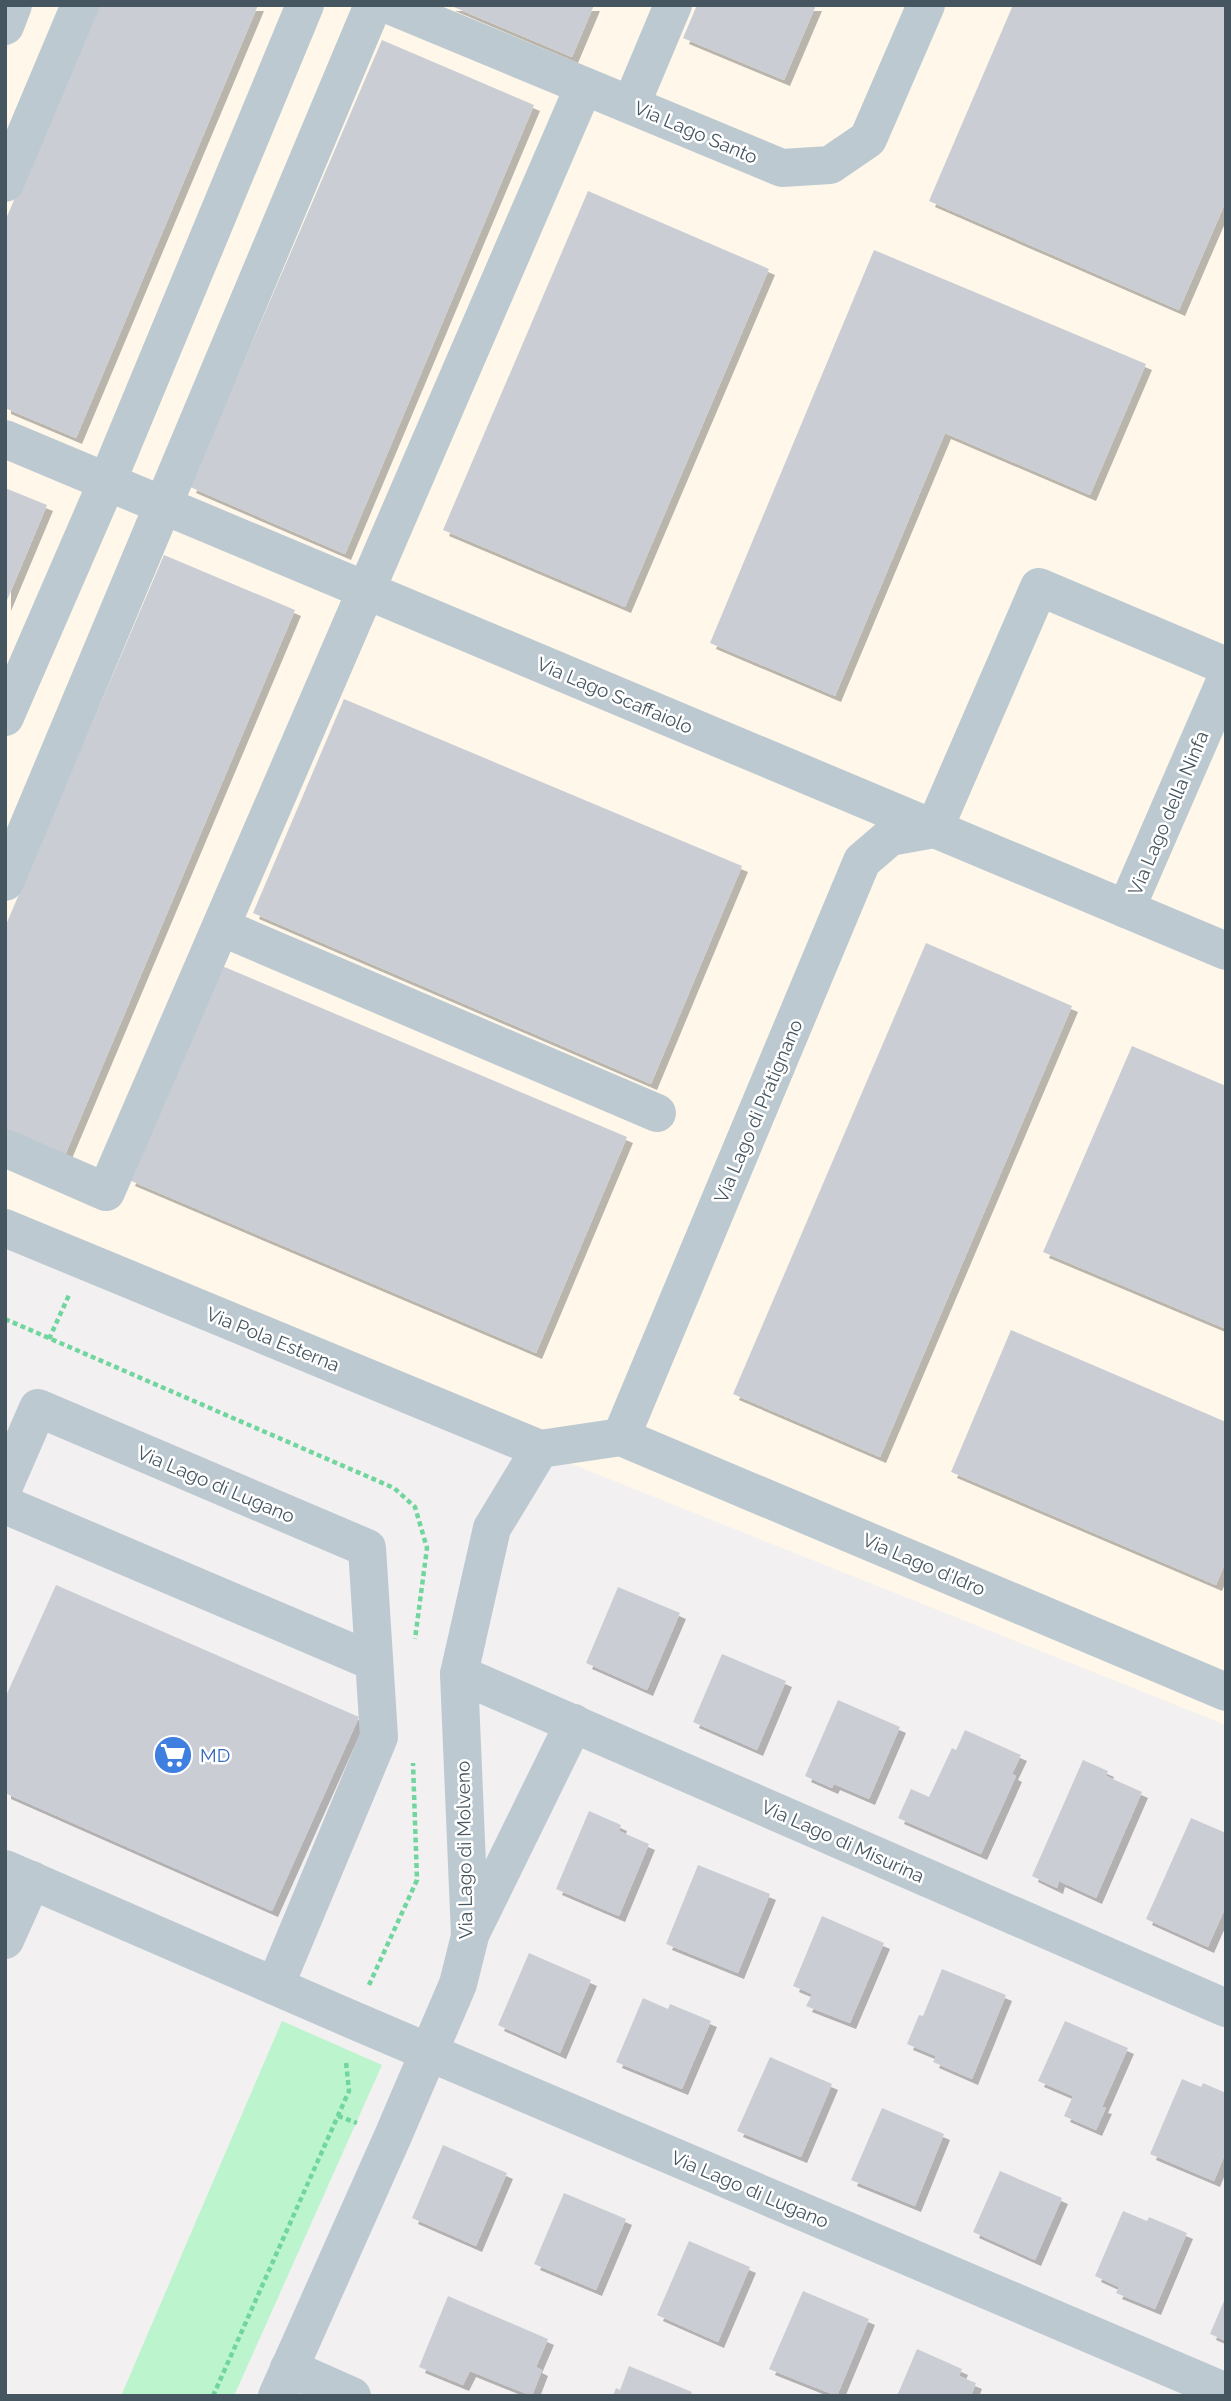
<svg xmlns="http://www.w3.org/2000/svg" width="1231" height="2401" viewBox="0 0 1231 2401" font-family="Raleway,sans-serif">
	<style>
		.commercial { fill: #fef7ea }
		.green { fill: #bcf4ce }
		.building { fill: #caced4; filter: url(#shadow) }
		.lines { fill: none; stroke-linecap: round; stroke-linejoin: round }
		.path { stroke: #70d69e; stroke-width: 4.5; stroke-dasharray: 5 3.5; stroke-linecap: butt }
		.minor { stroke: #bdc9d1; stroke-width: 38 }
		.labels { text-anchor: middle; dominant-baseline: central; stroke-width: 5; stroke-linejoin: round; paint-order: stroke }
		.street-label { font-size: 19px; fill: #465660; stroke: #fff }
		.shop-label { font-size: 19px; fill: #366cbe; stroke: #fff; text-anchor: start }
	</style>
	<defs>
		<filter id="shadow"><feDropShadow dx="6" dy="6" stdDeviation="0" flood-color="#0004"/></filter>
	</defs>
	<rect width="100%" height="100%" fill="#f3f0f1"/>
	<polygon class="commercial" points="27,5 1226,5 1226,1725 5,1238 5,55"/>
	<polygon class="green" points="282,2021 382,2065 234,2396 121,2396"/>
	<g class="building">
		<polygon points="98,5 258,5 76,438 5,408 5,221"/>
		<polygon points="449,5 594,5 572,57"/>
		<polygon points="697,5 816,5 784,80 683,38"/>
		<polygon points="1013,5 1226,5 1226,201 1179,310 929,201"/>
		<polygon points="382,40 534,105 345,554 190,487"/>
		<polygon points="588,191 769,269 625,607 443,530"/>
		<polygon points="874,250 1146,364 1090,495 945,433 835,696 710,643"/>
		<polygon points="5,488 47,505 5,605"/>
		<polygon points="164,555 295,610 65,1155 5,1129 5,927"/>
		<polygon points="344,699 742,866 651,1084 253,913"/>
		<polygon points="926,943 1072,1006 880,1457 733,1394"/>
		<polygon points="222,966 627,1137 536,1353 129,1180"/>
		<polygon points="1132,1046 1226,1086 1226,1324 1224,1328 1043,1252"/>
		<polygon points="1011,1330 1226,1422 1226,1561 1216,1585 951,1472"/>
		<polygon points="56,1585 359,1717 272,1911 5,1793 5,1698"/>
		<polygon points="618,1587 680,1613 647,1690 586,1663"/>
		<polygon points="722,1654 786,1681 757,1750 693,1722"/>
		<polygon points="838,1700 900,1727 869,1799 834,1784 832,1788 805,1776"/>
		<polygon points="965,1730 1021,1755 1012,1774 1016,1776 981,1854 898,1818 911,1789 929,1797 952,1748 956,1750"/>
		<polygon points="1083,1760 1108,1771 1106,1776 1142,1792 1096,1898 1059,1881 1057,1888 1032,1876"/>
		<polygon points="589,1811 621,1825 619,1831 649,1844 619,1916 556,1889"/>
		<polygon points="1191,1818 1226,1833 1226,1906 1208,1947 1146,1919"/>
		<polygon points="698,1865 770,1894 738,1973 666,1944"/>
		<polygon points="822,1916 884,1943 850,2023 806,2006 812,1994 793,1986"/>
		<polygon points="529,1953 591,1980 560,2053 498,2025"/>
		<polygon points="942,1969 1006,1995 972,2079 933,2062 936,2056 907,2044 919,2015 923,2016"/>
		<polygon points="643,1998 668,2009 670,2004 711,2021 682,2089 616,2062"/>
		<polygon points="1065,2021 1128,2048 1102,2107 1106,2108 1096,2130 1064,2116 1073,2096 1038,2081"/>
		<polygon points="770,2057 832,2084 801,2157 737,2131"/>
		<polygon points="1182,2079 1201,2087 1203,2083 1226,2093 1226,2152 1214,2181 1150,2154"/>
		<polygon points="882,2108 944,2134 915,2206 851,2180"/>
		<polygon points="443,2145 507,2173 476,2246 412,2218"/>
		<polygon points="1000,2171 1062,2198 1035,2260 973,2232"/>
		<polygon points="564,2193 626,2219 596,2290 534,2264"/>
		<polygon points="1123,2211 1147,2221 1149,2217 1187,2233 1155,2309 1116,2293 1119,2287 1095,2276"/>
		<polygon points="689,2241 750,2267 718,2342 657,2315"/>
		<polygon points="803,2291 869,2319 837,2396 769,2369"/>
		<polygon points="448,2296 548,2339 536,2367 542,2370 532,2396 470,2371 463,2385 419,2367"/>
		<polygon points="1226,2296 1226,2341 1210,2334"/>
		<polygon points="917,2349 962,2369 959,2376 976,2383 971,2396 897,2396"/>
		<polygon points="629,2366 692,2392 690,2396 613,2396 616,2388 620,2390"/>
	</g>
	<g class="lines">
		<g class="path">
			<polyline points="5,1319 394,1488 415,1507 427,1548 415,1639"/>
			<polyline points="49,1339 69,1295"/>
			<polyline points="369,1985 417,1880 413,1763"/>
			<polyline points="338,2116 357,2123"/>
			<polyline points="213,2396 349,2091 346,2062"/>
		</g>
		<g class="minor">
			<polyline points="389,5 782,168 830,165 868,139 926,5"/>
			<polyline points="5,26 13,5"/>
			<polyline points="631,105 673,5"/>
			<polyline points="5,183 80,5"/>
			<polyline points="5,439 1226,951"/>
			<polyline points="5,717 107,482 305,5"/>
			<polyline points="934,829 1039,587 1226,666"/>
			<polyline points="5,882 373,5"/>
			<polyline points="1126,909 1226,679"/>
			<polyline points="221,927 657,1113"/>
			<polyline points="5,1148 106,1192 584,86"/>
			<polyline points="5,1228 540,1449"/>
			<polyline points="621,1437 862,861 890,837 934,829"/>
			<polyline points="621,1437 1226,1692"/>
			<polyline points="5,1484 38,1408 367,1548 379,1737 275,1986"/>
			<polyline points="5,1505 374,1662"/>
			<polyline points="459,1674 1226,2008"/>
			<polyline points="5,1869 353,2020 1226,2392"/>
			<polyline points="472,1931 574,1723"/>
			<polyline points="5,1940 32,1880"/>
			<polyline points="289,2368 352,2396"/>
			<polyline points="277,2396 393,2136 458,1984 470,1936 459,1674 492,1528 540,1449 621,1437"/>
		</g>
	</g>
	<defs>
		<g id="supermarket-disc" transform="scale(2.0125)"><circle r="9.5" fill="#3f7fe0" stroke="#fff"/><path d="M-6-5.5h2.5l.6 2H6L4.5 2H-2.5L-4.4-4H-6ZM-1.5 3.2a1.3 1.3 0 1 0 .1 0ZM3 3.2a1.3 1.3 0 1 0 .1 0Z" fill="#fff"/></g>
	</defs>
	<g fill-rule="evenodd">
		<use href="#supermarket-disc" x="173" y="1755"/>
	</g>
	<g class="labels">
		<g class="street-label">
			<text transform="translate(696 132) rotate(23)">Via Lago Santo</text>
			<text transform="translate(615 695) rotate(23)">Via Lago Scaffaiolo</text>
			<text transform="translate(1168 813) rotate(-67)">Via Lago della Ninfa</text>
			<text transform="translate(758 1111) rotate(-67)">Via Lago di Pratignano</text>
			<text transform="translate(273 1339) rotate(22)">Via Pola Esterna</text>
			<text transform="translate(216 1484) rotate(23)">Via Lago di Lugano</text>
			<text transform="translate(924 1564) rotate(23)">Via Lago d'Idro</text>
			<text transform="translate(843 1841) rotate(24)">Via Lago di Misurina</text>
			<text transform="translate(464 1850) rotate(-91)">Via Lago di Molveno</text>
			<text transform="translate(750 2189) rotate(23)">Via Lago di Lugano</text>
		</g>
		<g class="shop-label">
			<text x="200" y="1755">MD</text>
		</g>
	</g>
	<rect width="1231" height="2401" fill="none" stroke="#465660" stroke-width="14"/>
</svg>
